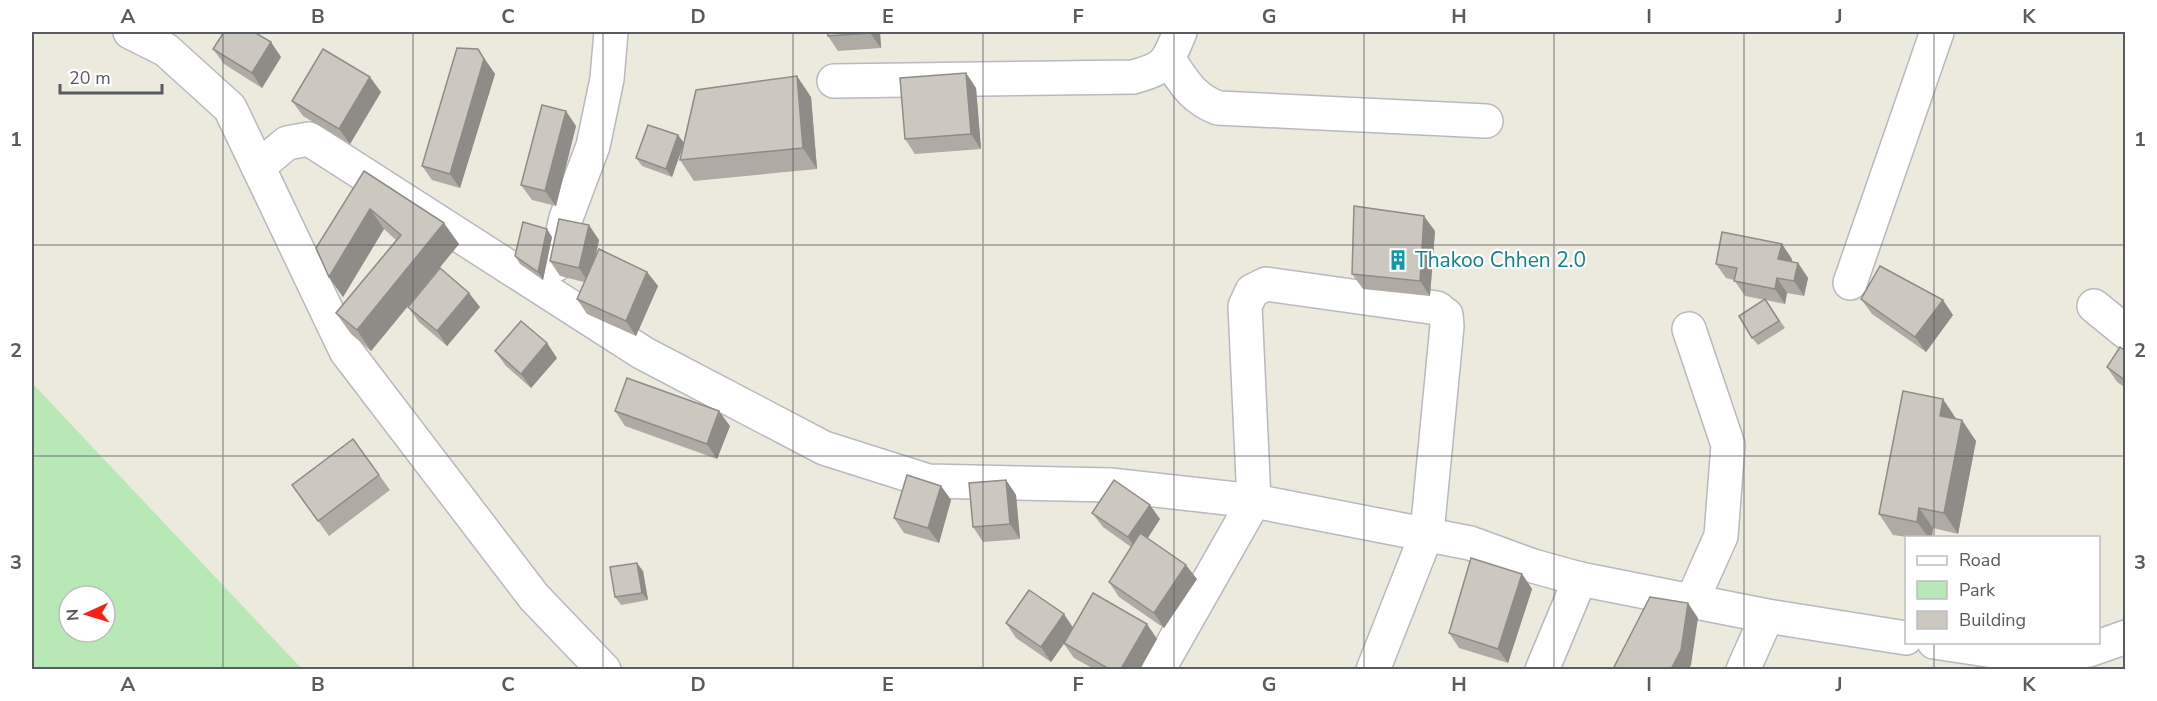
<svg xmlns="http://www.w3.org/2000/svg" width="2157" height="701" viewBox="0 0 2157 701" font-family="'Nunito Sans',sans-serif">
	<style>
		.green { fill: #b8e8b6; fill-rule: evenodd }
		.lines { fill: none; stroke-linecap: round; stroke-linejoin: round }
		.minor-casing { stroke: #b6babf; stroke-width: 36 }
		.minor { stroke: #fff; stroke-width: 33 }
		.wall { fill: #afaba4 }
		.shaded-wall { fill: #8f8b86 }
		.building { fill: #ccc7bf; stroke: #8f8b86; stroke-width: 1.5 }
		.grid { fill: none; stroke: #575c61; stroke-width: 1.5; stroke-opacity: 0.55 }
		.labels { text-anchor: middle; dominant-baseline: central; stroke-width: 4.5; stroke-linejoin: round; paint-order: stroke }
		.culture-label { font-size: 21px; fill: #0d838f; stroke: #fff; text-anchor: start }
		.neatline { fill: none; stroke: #575c61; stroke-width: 2 }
		.grid-label { font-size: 20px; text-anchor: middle; font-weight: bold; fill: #575c61 }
	</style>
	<rect width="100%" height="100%" fill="#ece9dd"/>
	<path class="green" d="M32,383l270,286h-270zM69,596h36v36h-36z"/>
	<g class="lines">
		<g class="minor-casing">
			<g id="minor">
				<polyline points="130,32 166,50 230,108 346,351 534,597 604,670"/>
				<path d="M1169,60c15,22 23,38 49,48l268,13"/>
				<path d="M834,81l299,-4c35,-9 34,-15 47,-45"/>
				<polyline points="258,167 287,143 309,139 643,353 824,448 928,481 1110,485 1254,501 1470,543 1533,566 1580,579 1767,616 1906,638"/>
				<polyline points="555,265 566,218 593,146 607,79 611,32"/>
				<polyline points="1850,283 1937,32"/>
				<polyline points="2094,306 2126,332"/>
				<polyline points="1689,329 1728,445 1721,536 1692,601"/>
				<polyline points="1934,642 2040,658 2089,650 2126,637"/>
				<polyline points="1158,670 1254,501 1245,306 1252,291 1266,284 1437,308 1446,315 1447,326 1427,533 1373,670"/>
				<polyline points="1542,670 1580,579"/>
				<polyline points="1743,670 1767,616"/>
			</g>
		</g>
		<use href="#minor" class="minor"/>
	</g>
	<g class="wall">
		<polygon points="880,32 881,48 838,51 828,36"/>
		<polygon points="213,49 281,57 262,88 224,64"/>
		<polygon points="488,64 495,74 460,188 432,180 422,166"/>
		<polygon points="966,73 976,88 981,149 915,154 905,139"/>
		<polygon points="381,92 350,144 303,116 292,101"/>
		<polygon points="811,97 817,169 694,181 680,160"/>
		<polygon points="576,126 556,206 532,200 521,185"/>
		<polygon points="678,135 684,143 672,177 642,166 636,158"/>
		<polygon points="364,171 459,244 371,351 351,334 336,313 396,240 384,229 343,297 329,277"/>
		<polygon points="1435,231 1430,296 1363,289 1352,274"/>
		<polygon points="552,237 543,280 520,264 515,256"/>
		<polygon points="599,240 596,256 647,272 658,286 636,336 587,314 577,299 584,282 560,276 550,261"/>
		<polygon points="1792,259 1792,261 1798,263 1808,278 1804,296 1787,293 1785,304 1766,300 1785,328 1758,345 1752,338 1765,300 1745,296 1734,280 1726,278 1716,264"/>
		<polygon points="1861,299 1953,315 1926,352 1872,314"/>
		<polygon points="408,307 480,307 447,346 419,322"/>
		<polygon points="495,351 557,358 531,388 506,366"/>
		<polygon points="2126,351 2126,388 2117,382 2107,367"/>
		<polygon points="615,411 730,426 717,459 625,426"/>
		<polygon points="1957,419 1976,441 1958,534 1933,528 1932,537 1907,537 1893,535 1879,514"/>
		<polygon points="353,439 390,490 329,536 292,485"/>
		<polygon points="1006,480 1016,495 1020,539 983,542 973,527"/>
		<polygon points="941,486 951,500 939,543 904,533 894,518"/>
		<polygon points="1092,513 1160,519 1148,538 1197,579 1164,628 1119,597 1109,582 1131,547 1103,527"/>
		<polygon points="643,571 648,600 621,605 615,597"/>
		<polygon points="1522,574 1532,589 1508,663 1459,648 1449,633"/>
		<polygon points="1006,623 1073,628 1157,639 1140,669 1094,669 1074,658 1064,644 1051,662 1016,638"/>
	</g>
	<g class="shaded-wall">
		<polygon points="870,32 880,32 881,48 870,33"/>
		<polygon points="271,42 281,57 262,88 252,73"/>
		<polygon points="478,49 495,74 460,188 450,174"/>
		<polygon points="966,73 976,88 981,149 971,134"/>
		<polygon points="797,76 811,97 817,169 803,148"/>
		<polygon points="370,77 381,92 350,144 339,129"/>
		<polygon points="566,111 576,126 556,206 545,191"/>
		<polygon points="678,135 684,143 672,177 666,169"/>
		<polygon points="370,209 384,229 343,297 329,277"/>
		<polygon points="1424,216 1435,231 1430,296 1420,281"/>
		<polygon points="444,223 459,244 371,351 357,330"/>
		<polygon points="589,225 599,240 589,283 579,268"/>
		<polygon points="547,229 552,237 543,280 538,272"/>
		<polygon points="1782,244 1792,259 1789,273 1778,259"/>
		<polygon points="1798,263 1808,278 1804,296 1794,281"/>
		<polygon points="647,272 658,286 636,336 626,321"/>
		<polygon points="1777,278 1787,293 1785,304 1775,289"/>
		<polygon points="469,293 480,307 447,346 437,331"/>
		<polygon points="1943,300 1953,315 1926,352 1915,337"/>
		<polygon points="547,343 557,358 531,388 521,374"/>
		<polygon points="1943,399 1957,420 1940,416"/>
		<polygon points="719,411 730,426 717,459 707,444"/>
		<polygon points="1962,420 1976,441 1958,534 1944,513"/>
		<polygon points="1006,480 1016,495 1020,539 1010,524"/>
		<polygon points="941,486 951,500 939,543 928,528"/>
		<polygon points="1150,505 1160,519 1138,552 1128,537"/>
		<polygon points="1919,508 1933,528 1932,537 1928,537 1917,522"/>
		<polygon points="637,563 643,571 648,600 642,593"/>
		<polygon points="1186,565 1197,579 1164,628 1154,613"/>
		<polygon points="1522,574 1532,589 1508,663 1498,649"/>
		<polygon points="1688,603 1698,618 1691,665 1689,669 1671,669"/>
		<polygon points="1064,614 1074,629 1051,662 1041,647"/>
		<polygon points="1147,624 1157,639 1140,669 1121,669"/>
	</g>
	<g class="building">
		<polygon points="224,32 254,32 271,42 252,73 213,49"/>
		<polygon points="827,32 870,32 870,33 828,36"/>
		<polygon points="457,48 478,49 484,59 450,174 422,166"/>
		<polygon points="323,49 370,77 339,129 292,101"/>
		<polygon points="966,73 971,134 905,139 900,78"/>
		<polygon points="797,76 803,148 680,160 696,90"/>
		<polygon points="542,105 566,111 545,191 521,185"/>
		<polygon points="648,125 678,135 666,169 636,158"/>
		<polygon points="364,171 444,223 357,330 336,313 401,235 370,209 329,277 316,248"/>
		<polygon points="1354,206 1424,216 1420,281 1352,274"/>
		<polygon points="559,219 589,225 579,268 550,261"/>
		<polygon points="523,222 547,229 538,272 515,256"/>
		<polygon points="1722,232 1782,244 1778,259 1798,263 1794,281 1777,278 1775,289 1734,281 1737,268 1716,264"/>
		<polygon points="599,249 647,272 626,321 577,299"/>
		<polygon points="1880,266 1943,300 1915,337 1861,299"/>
		<polygon points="440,268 469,293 437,331 408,307"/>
		<polygon points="1765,299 1779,321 1752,338 1739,316"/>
		<polygon points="521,321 547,343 521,374 495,351"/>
		<polygon points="2120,347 2126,351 2126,381 2107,367"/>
		<polygon points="627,378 719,411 707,444 615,411"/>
		<polygon points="1903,391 1943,399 1940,416 1962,420 1944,513 1919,508 1917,522 1879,514"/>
		<polygon points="353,439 379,475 318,521 292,485"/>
		<polygon points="907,475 941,486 928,528 894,518"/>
		<polygon points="1006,480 1010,524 973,527 969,483"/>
		<polygon points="1114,480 1150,505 1128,537 1092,513"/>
		<polygon points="1140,533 1186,565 1154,613 1109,582"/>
		<polygon points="1471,558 1522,574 1498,649 1449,633"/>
		<polygon points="637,563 642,593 615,597 610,567"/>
		<polygon points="1029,590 1064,614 1041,647 1006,623"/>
		<polygon points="1093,593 1147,624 1121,669 1109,669 1064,643"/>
		<polygon points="1650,597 1688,603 1681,650 1671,669 1613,669"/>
	</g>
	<path class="grid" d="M223,32v638M413,32v638M603,32v638M793,32v638M983,32v638M1174,32v638M1364,32v638M1554,32v638M1744,32v638M1934,32v506M32,245h2094M32,456h2094M1934,642v28"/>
	<defs>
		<g id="building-bare" transform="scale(1.62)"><path d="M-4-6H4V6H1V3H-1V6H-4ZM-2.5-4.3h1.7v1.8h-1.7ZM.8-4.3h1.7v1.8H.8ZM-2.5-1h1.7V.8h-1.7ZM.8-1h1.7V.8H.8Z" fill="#0f9aa8" stroke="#fff" stroke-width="2.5" paint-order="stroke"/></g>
	</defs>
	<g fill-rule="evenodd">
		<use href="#building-bare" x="1398" y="260"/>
	</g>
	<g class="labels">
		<g class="culture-label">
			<text x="1415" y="260">Thakoo Chhen 2.0</text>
		</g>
	</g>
	<rect width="2157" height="701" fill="none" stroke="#ffffff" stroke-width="66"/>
	<rect x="1905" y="536" width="195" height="108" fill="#ffffff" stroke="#bcbec0" stroke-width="1.5"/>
	<rect x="1917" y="556" width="30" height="9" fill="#ffffff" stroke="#bcbec0" stroke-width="1.5"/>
	<text x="1959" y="566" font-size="18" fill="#575c61">Road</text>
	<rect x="1917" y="581" width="30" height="18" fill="#b8e8b6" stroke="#bcbec0" stroke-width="1.5"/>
	<text x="1959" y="596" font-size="18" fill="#575c61">Park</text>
	<rect x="1917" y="611" width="30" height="18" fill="#ccc7bf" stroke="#bcbec0" stroke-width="1.5"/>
	<text x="1959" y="626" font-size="18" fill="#575c61">Building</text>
	<g transform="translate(87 614) rotate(266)"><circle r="28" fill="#ffffff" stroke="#bcbec0" stroke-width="1.5"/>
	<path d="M0-4.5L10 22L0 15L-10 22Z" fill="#fa1f16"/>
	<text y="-9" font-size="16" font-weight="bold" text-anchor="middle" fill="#575c61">N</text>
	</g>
	<path d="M60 84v9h102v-9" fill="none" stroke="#575c61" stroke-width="3"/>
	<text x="69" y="84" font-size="18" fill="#575c61" stroke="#ffffff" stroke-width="4.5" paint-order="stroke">20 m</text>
	<rect x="33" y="33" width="2091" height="635" class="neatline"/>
	<g class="grid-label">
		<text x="128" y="23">A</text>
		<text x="318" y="23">B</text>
		<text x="508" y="23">C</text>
		<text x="698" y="23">D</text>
		<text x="888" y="23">E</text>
		<text x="1078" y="23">F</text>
		<text x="1269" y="23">G</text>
		<text x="1459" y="23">H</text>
		<text x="1649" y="23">I</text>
		<text x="1839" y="23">J</text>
		<text x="2029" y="23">K</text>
		<text x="16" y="146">1</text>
		<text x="2140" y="146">1</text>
		<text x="16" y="357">2</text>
		<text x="2140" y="357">2</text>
		<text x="16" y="569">3</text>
		<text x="2140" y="569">3</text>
		<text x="128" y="691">A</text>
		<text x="318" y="691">B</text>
		<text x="508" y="691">C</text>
		<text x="698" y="691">D</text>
		<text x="888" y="691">E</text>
		<text x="1078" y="691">F</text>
		<text x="1269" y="691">G</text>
		<text x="1459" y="691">H</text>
		<text x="1649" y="691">I</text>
		<text x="1839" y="691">J</text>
		<text x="2029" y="691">K</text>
	</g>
</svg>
